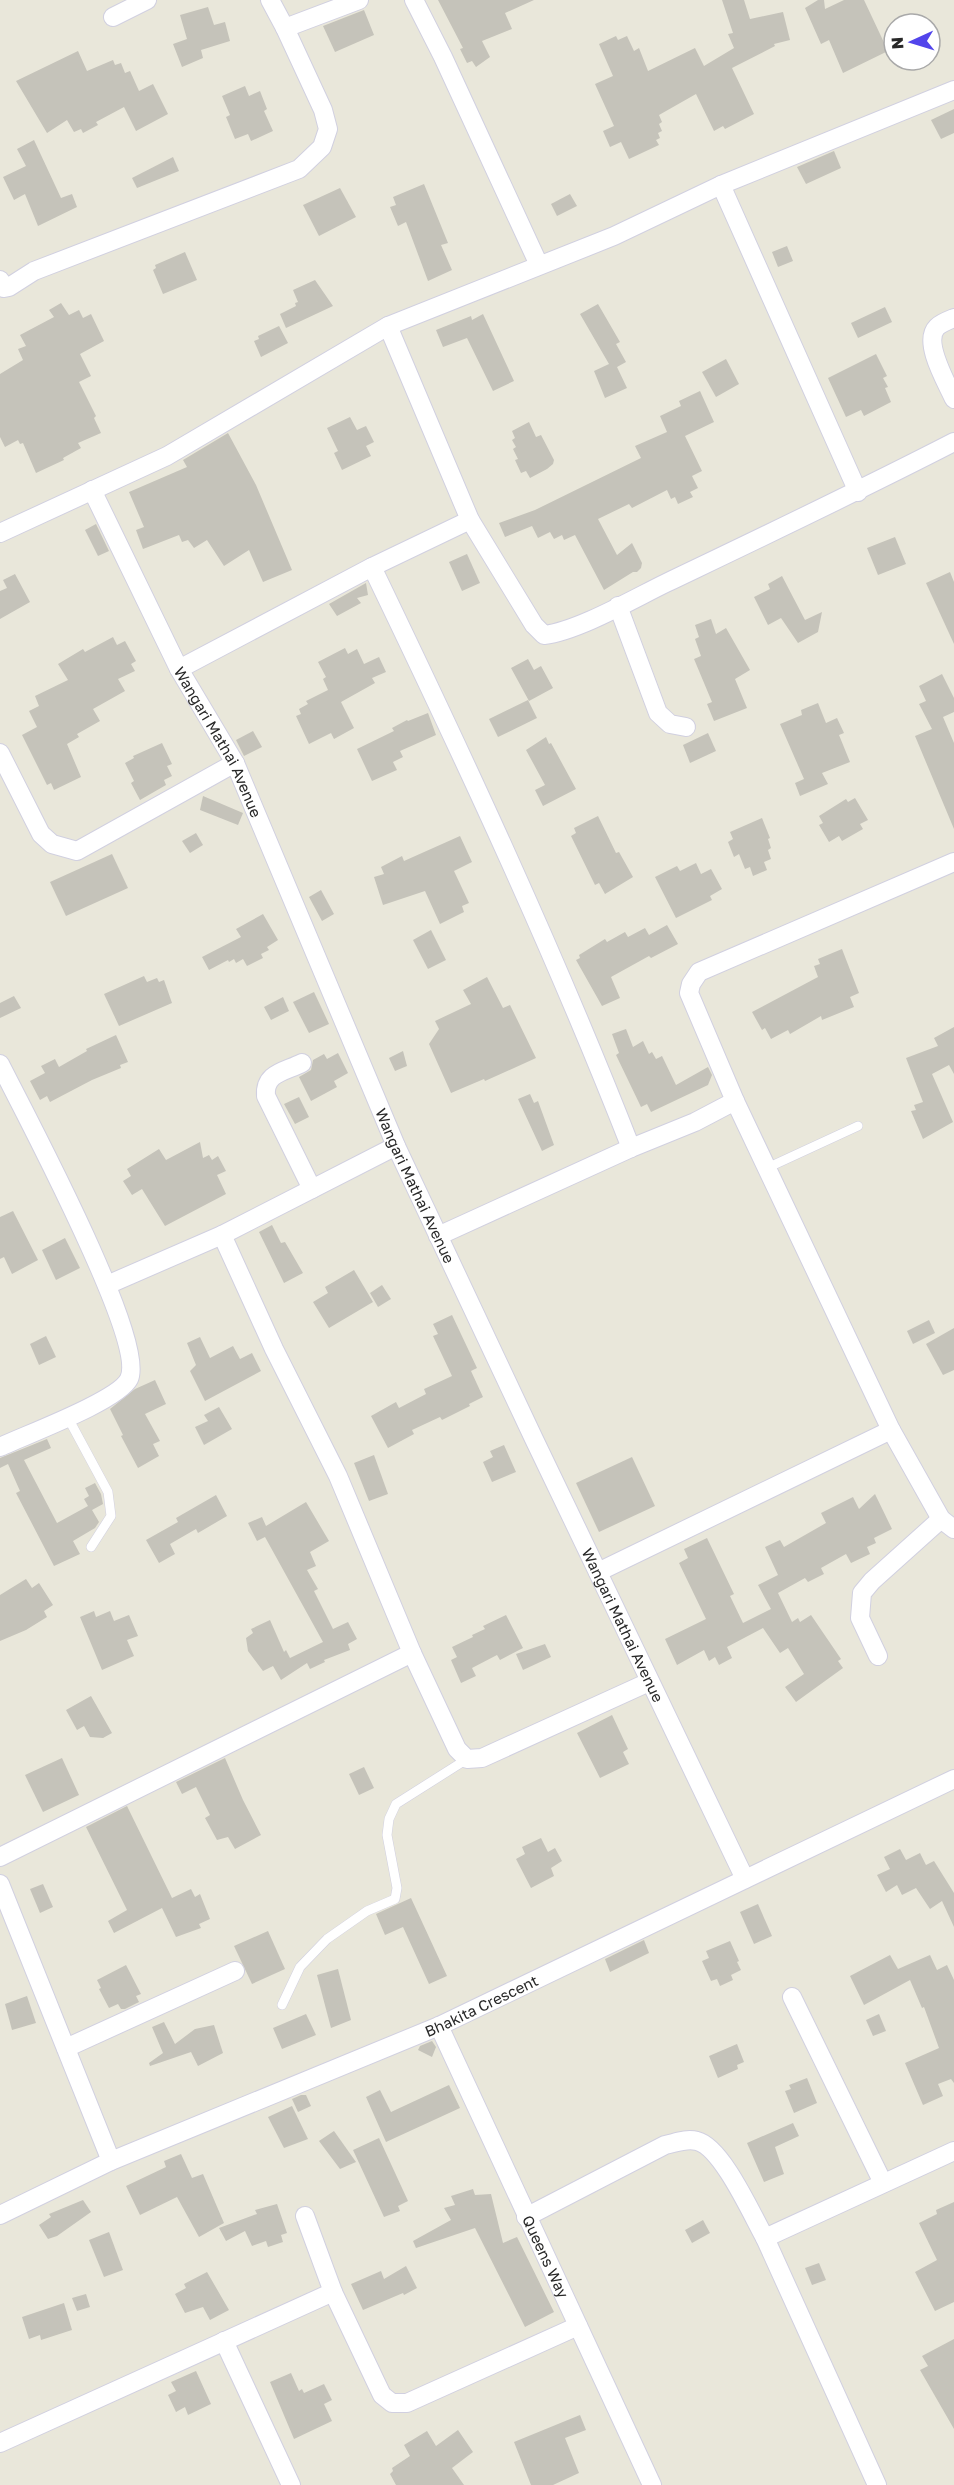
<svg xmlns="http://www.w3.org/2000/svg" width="954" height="2485" viewBox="0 0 954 2485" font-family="'Golos Text',sans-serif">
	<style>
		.building { fill: #c5c3ba }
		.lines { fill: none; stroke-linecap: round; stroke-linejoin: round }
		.lane-casing { stroke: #d1d0e0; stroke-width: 10 }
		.street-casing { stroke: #d1d0e0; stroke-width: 20 }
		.lane { stroke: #fff; stroke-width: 9 }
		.street { stroke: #fff; stroke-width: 18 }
		.labels { text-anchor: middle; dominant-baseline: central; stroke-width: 5; stroke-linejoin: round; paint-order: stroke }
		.street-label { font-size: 15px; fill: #282828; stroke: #fff }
	</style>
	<rect width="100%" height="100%" fill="#e9e7da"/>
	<g class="building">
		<polygon points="438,0 534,0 505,13 512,29 482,41 490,57 476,67 472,61 467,63 460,49 463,48"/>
		<polygon points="722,0 744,0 750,19 783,12 790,40 774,44 775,46 732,68 754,114 725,129 723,126 714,131 696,94 659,115 662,122 659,124 662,131 658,133 660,138 656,140 659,145 629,159 621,142 610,147 603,131 614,126 595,84 613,76 599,44 616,36 618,40 627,36 634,51 639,48 648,71 695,48 704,66 734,48 728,34 733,33"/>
		<polygon points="818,0 824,0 825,9 844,0 864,0 888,51 843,73 829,40 821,44 805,8"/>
		<polygon points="208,7 214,25 225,22 230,41 201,50 203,58 182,67 173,44 187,39 180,15"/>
		<polygon points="364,10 374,35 335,52 323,26"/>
		<polygon points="78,51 87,71 113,60 115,65 121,63 125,73 130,71 139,91 153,84 168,114 136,131 124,107 96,122 98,125 83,133 81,129 74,132 67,120 47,133 16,81"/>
		<polygon points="245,86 249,96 260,91 267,109 264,111 273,131 251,141 248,134 235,139 226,117 230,115 222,96"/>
		<polygon points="954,109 954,133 941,139 931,120"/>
		<polygon points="34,140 61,198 72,194 77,207 38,226 25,194 14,200 3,177 26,166 17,149"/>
		<polygon points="834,151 841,168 806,184 797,167"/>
		<polygon points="173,157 179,171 137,188 132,178"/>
		<polygon points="424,184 448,243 441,245 452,270 428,281 406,222 398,226 390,207 396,205 393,197"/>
		<polygon points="340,188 356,217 319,236 303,205"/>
		<polygon points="570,194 577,206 557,216 551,204"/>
		<polygon points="787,246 793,261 778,267 772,252"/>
		<polygon points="185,252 197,280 163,294 153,270 156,268 155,265"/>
		<polygon points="315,280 333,306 286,328 280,314 296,306 295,303 298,302 293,290"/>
		<polygon points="61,303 69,315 79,310 83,318 91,314 104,341 80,354 91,376 79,382 96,416 94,418 101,433 78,443 81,448 63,458 64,460 36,473 23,443 20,444 18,440 5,447 0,437 0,374 23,360 18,349 26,346 20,335 54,317 49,310"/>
		<polygon points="598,304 620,342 616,344 626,362 617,367 627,388 605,398 594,371 609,364 580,314"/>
		<polygon points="885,307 892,322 858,338 851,323"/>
		<polygon points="483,314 514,381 493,391 467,338 443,347 436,330 471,316 472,320"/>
		<polygon points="279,326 288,343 261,357 254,341 259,339 258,336"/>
		<polygon points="876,354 887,376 883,378 888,387 885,388 891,402 864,416 861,410 846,417 828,378"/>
		<polygon points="726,359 739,384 716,397 702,372"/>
		<polygon points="700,391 714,422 685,436 702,471 692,476 698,488 690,492 693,497 678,504 675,497 671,499 667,490 632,508 629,504 598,519 617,555 632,543 642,563 641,568 637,572 633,572 604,590 575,535 564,540 562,535 554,539 550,532 538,538 532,526 505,537 499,523 535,510 641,458 635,446 667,432 660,416 681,406 679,401"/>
		<polygon points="350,417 357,430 366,426 374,442 366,446 371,456 342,470 334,453 338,451 327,428"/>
		<polygon points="529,422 536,437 541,435 554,460 553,464 547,469 530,478 526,471 521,473 515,460 518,459 513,449 516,447 512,440 515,438 512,431"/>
		<polygon points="228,433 256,485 292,570 263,582 249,550 224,566 207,540 194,548 188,540 182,542 179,535 143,549 136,530 144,527 129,492 187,467 183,460"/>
		<polygon points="96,524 109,551 98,556 85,530"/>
		<polygon points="895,537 906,564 878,575 867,548"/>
		<polygon points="467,554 480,583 462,591 449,562"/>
		<polygon points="950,572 954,582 954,644 926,583"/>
		<polygon points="15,574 30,602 0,619 0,591 7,588 3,580"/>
		<polygon points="782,576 805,620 822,612 818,632 798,643 781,618 768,625 754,597 770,589 768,584"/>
		<polygon points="366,583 368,595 357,598 361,603 337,616 329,604"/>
		<polygon points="711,619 716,634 726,628 750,670 735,679 747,708 714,721 707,704 712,702 694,659 701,656 695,639 699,637 695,625"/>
		<polygon points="113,637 117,645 125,641 136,661 131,664 135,671 118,679 125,691 93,709 100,721 77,734 79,737 67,744 81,777 54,790 51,783 47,785 22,735 37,727 29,711 39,706 35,696 68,680 58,664 83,649 85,652"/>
		<polygon points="345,648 348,654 357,649 364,664 379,657 386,672 372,678 375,683 341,702 354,728 334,739 331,733 309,744 296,716 301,714 299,709 308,704 306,701 328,690 323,679 326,677 318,662"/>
		<polygon points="528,659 534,670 541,666 553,688 529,701 511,668"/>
		<polygon points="942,674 954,698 954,712 943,717 954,743 954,829 915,736 932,729 919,704 926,701 919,686"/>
		<polygon points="528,700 537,718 498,737 489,719"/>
		<polygon points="818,703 826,723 837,718 844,733 839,735 850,762 822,773 828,784 800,796 795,783 804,779 780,724 802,715 801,710"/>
		<polygon points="428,713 436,735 400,751 403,757 393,762 397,770 372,781 357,749 394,731 392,728 407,720 408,721"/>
		<polygon points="253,731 262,747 244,756 236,740"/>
		<polygon points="708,733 716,751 690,763 683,745"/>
		<polygon points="546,737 549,744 551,743 576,789 543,806 535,790 545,785 526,750"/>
		<polygon points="162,743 172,764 167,766 172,776 164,780 166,785 140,800 131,783 134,781 125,763 134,758 133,756"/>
		<polygon points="203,796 243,813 238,825 200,810"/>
		<polygon points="855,798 868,820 860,824 863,829 842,841 839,836 829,842 819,825 823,823 819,816 846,799 848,802"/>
		<polygon points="598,816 616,853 619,852 633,877 605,894 599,883 595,885 571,836 576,833 574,828"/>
		<polygon points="762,818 770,838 768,839 771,848 768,850 771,859 764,862 767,870 753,876 750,867 745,869 739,854 734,857 728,842 733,839 730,832"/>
		<polygon points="196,833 203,845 190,853 182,841"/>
		<polygon points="460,836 472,862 454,871 469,903 462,906 464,912 440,924 425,891 383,905 374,877 384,874 381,867 402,856 404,861"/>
		<polygon points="112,854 128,888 66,916 50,882"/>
		<polygon points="696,863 701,874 711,869 722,889 710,896 712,900 676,918 655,877 677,866 680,871"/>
		<polygon points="321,890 334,914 322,921 309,897"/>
		<polygon points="263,914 278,940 267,947 269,950 261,954 263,958 247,966 243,959 236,963 234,959 229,962 228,960 209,970 202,957 241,937 236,929"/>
		<polygon points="667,925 678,944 651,958 649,956 611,977 620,998 602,1006 576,960 580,958 579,955 605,939 607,942 625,932 628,937 645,928 649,935"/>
		<polygon points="431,930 446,960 428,969 413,940"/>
		<polygon points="842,949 859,993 850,997 854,1007 822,1020 821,1016 790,1034 788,1030 771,1039 765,1028 762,1030 752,1012 818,977 814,966 820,964 818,959"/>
		<polygon points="144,976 147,982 157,978 159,982 164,980 172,1003 119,1026 104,994"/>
		<polygon points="487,977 503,1008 510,1005 536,1058 485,1081 484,1079 451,1093 429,1044 439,1029 435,1021 471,1004 463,990"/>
		<polygon points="314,992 329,1024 309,1033 293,1002"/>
		<polygon points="14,996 21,1008 0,1018 0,1003"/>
		<polygon points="283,997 289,1011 271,1020 264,1007"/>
		<polygon points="954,1027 954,1074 949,1065 932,1074 953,1122 923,1139 911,1111 916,1110 914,1105 923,1102 906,1058 938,1046 934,1038"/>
		<polygon points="626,1029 633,1047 643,1041 649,1054 652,1052 656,1059 662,1056 676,1085 708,1067 712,1075 708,1085 651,1112 647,1104 641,1107 616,1055 619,1053 612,1034"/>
		<polygon points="116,1035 128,1062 120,1065 121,1068 92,1080 50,1102 47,1096 40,1100 30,1081 45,1073 41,1066 55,1059 59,1067 87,1051 86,1049"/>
		<polygon points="403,1051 407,1066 395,1071 389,1058"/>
		<polygon points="338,1053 348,1073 334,1081 337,1087 311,1101 299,1077 311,1070 313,1060 324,1054 327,1059"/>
		<polygon points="530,1094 534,1103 538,1101 554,1145 542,1151 518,1099"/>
		<polygon points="299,1097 309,1117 295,1124 284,1104"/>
		<polygon points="200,1142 203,1158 209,1155 212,1160 218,1156 226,1171 217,1175 226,1194 165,1226 142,1189 132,1195 123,1181 131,1176 127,1169 159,1149 166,1160"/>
		<polygon points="13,1211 38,1260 12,1274 4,1257 0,1259 0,1217"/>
		<polygon points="272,1225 281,1243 285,1242 303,1273 284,1283 259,1232"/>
		<polygon points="65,1238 80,1268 56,1280 42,1250"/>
		<polygon points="354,1270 373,1302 329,1328 313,1302 328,1293 325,1287"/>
		<polygon points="382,1285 391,1299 378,1307 370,1293"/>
		<polygon points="452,1315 477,1368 471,1371 483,1397 469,1404 470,1406 442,1420 440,1417 412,1430 414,1434 388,1448 371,1416 396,1402 399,1408 426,1394 424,1389 452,1376 433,1336 438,1334 433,1324"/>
		<polygon points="929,1320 935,1333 913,1344 907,1331"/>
		<polygon points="954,1328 954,1370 943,1375 926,1344"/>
		<polygon points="46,1336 56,1357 39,1365 30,1344"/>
		<polygon points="200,1337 210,1358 233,1346 240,1359 252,1353 261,1371 205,1401 190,1371 196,1365 187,1343"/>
		<polygon points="155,1380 166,1404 145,1414 160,1441 153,1444 159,1456 138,1468 121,1436 123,1435 110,1409 135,1389"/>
		<polygon points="219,1407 232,1429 204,1445 195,1427 208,1421 204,1415"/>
		<polygon points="47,1439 51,1448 24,1460 57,1523 88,1506 84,1499 89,1496 85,1488 95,1483 101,1494 103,1504 92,1510 99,1522 95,1528 73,1541 80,1554 54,1566 16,1493 20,1491 8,1464 0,1468 0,1458"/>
		<polygon points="504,1445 516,1472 492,1482 483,1462 493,1457 490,1451"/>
		<polygon points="374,1455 388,1494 369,1501 354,1463"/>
		<polygon points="632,1457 655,1506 599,1532 576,1483"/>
		<polygon points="875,1494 892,1529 874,1538 876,1543 867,1547 870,1554 851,1563 846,1554 821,1568 824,1574 808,1582 805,1578 778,1593 792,1622 798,1618 800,1622 811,1615 841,1659 838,1661 843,1668 796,1702 785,1687 804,1674 788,1648 780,1653 763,1628 727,1647 732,1658 719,1665 715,1657 709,1661 704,1650 677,1665 665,1639 706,1619 679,1563 688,1558 684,1549 707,1538 734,1594 730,1596 743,1623 771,1609 758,1585 778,1575 765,1547 780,1540 784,1547 826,1523 821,1513 853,1497 859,1509"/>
		<polygon points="216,1495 227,1516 198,1533 196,1529 170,1544 175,1554 159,1563 146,1540 178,1522 176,1518"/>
		<polygon points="306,1502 329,1541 310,1552 316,1566 307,1570 318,1589 314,1591 333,1629 348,1622 357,1639 348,1644 350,1650 324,1660 325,1662 310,1669 307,1663 281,1680 273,1666 263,1671 248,1651 246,1638 253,1633 251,1629 270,1620 284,1652 286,1650 290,1658 323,1642 265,1537 257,1541 248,1523 262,1517 266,1526"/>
		<polygon points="26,1579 32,1588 39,1583 53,1605 44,1611 47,1617 26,1630 0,1641 0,1595"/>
		<polygon points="94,1611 96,1617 110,1611 114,1621 129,1615 138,1636 127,1640 134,1656 102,1670 80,1617"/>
		<polygon points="506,1615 523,1648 500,1660 497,1655 472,1668 476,1676 461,1683 451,1660 457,1657 452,1647 473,1637 472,1635 485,1629 483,1626"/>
		<polygon points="545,1644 551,1657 523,1670 516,1654"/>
		<polygon points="91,1696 112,1733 103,1738 90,1737 84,1726 77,1730 66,1710"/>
		<polygon points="612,1715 628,1749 623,1752 629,1764 600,1778 577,1733"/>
		<polygon points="62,1758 79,1795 43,1812 25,1775"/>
		<polygon points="225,1758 243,1800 261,1835 235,1849 228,1837 217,1840 205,1818 210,1815 196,1787 182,1794 176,1782"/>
		<polygon points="364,1767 374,1788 359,1795 349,1774"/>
		<polygon points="127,1806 172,1898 191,1889 195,1897 200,1894 210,1919 199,1924 201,1928 176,1937 162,1908 114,1933 108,1921 127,1910 86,1827"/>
		<polygon points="541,1838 548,1852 555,1848 562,1861 551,1868 554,1876 531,1888 516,1859 525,1854 522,1847"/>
		<polygon points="900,1849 906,1860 920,1853 926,1865 934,1861 954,1893 954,1927 942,1901 930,1909 916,1888 902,1895 897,1885 886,1892 877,1875 890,1869 884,1857"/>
		<polygon points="43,1884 53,1907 40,1913 30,1889"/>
		<polygon points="411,1898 447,1976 429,1984 403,1927 385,1935 376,1914"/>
		<polygon points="758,1904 772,1936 754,1944 740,1912"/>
		<polygon points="268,1931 285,1969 252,1984 234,1946"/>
		<polygon points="644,1940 649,1953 610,1972 605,1959"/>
		<polygon points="730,1941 739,1961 737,1962 741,1970 731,1975 733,1980 720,1986 717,1979 711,1981 702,1961 709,1958 706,1951"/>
		<polygon points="890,1955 898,1969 930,1955 937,1970 947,1965 954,1980 954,2083 951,2079 938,2084 943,2096 923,2105 905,2063 939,2048 924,2007 922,2008 910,1980 864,2005 850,1976"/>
		<polygon points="126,1965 141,1994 136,1996 139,2002 125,2009 121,2009 118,2004 109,2008 99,1989 101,1988 97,1980"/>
		<polygon points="338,1969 351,2020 331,2028 317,1975"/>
		<polygon points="27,1996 36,2023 12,2030 5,2004"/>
		<polygon points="306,2014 316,2035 282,2049 273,2028"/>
		<polygon points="879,2014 886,2031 873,2036 866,2020"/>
		<polygon points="164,2022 175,2044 195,2029 214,2025 223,2053 198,2066 191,2052 150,2066 149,2063 163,2053 152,2027"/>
		<polygon points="432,2041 436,2047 432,2057 418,2050 420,2046"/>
		<polygon points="737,2044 744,2062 737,2065 738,2069 718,2078 709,2056"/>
		<polygon points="807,2078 817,2103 794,2113 785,2091 791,2089 789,2085"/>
		<polygon points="449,2085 460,2108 386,2142 366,2097 380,2090 391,2112"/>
		<polygon points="301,2095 306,2095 311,2106 298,2112 292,2099"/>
		<polygon points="292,2106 308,2139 284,2148 268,2117"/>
		<polygon points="793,2123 799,2136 775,2147 784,2174 764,2182 747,2143"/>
		<polygon points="334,2131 356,2162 340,2169 319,2141"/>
		<polygon points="379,2138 408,2201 398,2206 400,2211 384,2217 353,2150"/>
		<polygon points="181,2154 192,2178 203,2174 224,2223 199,2237 177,2197 140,2215 126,2186 166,2167 164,2161"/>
		<polygon points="473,2189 475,2195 491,2194 503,2243 517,2237 554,2312 525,2327 475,2228 416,2248 413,2241 451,2220 444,2208 455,2205 451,2196"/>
		<polygon points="83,2200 91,2212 57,2236 48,2239 39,2225 51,2217 49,2214"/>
		<polygon points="954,2202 954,2302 935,2311 915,2272 937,2260 919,2223 937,2214 936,2210"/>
		<polygon points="277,2204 287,2233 281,2235 283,2242 268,2247 266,2241 252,2246 245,2231 226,2241 219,2228 257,2214 255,2210"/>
		<polygon points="703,2220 710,2233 692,2243 685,2230"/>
		<polygon points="109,2232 123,2270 104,2277 89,2240"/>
		<polygon points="819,2263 826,2280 812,2285 805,2268"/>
		<polygon points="406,2266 417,2288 404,2295 403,2293 363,2310 351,2284 381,2271 384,2279"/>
		<polygon points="207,2272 229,2310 210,2320 203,2307 185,2313 175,2294 186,2288 184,2284"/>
		<polygon points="86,2294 90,2307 77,2311 72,2298"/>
		<polygon points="64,2303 72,2330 41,2340 40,2335 29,2339 22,2317"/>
		<polygon points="954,2339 954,2429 920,2370 928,2366 922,2356"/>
		<polygon points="196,2371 211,2404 188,2415 185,2407 176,2412 168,2395 176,2391 171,2382"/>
		<polygon points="291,2373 299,2391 302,2389 304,2393 324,2384 332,2400 324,2404 332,2421 294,2439 270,2382"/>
		<polygon points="580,2415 586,2430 565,2438 579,2473 553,2485 531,2485 514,2442"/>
		<polygon points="458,2430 473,2452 452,2468 464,2485 396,2485 390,2474 393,2471 392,2468 410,2456 404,2445 427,2431 436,2446"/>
	</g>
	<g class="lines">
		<g class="lane-casing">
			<g id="lane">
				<polyline points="767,1168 858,1126"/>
				<polyline points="67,1416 108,1492 111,1516 91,1547"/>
				<polyline points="282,2005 300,1967 327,1939 367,1911 395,1899 397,1888 387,1835 389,1819 396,1804 467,1759"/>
			</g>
		</g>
		<g class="street-casing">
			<g id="street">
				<polyline points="270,0 285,28"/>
				<polyline points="414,0 443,57 539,265"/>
				<polyline points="113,17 147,0"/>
				<polyline points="721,185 858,492"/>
				<polyline points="0,280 4,288 9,287 34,271 299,169 322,147 328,129 323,110 285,28 359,0"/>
				<path d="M954,318c-5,2 -13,5 -17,9 -15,15 10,56 17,72"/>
				<path d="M388,326l82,194 64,105 10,10c34,-4 89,-36 122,-52 96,-46 193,-92 288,-141"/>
				<path id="s1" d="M92,490l87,179 56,94 161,383 137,291 212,442"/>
				<polyline points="0,533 167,456 388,326 614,236 721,185 954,90"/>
				<path d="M372,567c92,191 182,384 259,581"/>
				<polyline points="618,606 658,713 670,724 686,727"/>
				<polyline points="179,669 372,567 470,520"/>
				<polyline points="0,753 41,834 52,844 77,851 235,763"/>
				<path d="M302,1063c-18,9 -38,10 -36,33l46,93"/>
				<path d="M0,1064c23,46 147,277 129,315 -11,22 -104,56 -129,68"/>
				<polyline points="735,1101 891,1430 941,1519 954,1529"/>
				<polyline points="222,1235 274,1349 338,1476 412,1653 457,1749 467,1759 482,1758 649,1682"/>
				<polyline points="438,1236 631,1148 695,1122 735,1101 689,993 691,984 699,972 954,862"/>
				<polyline points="107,1285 222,1235 396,1146"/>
				<polyline points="598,1572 891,1430"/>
				<polyline points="878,1656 860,1618 862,1593 872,1581 941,1519"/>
				<polyline points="0,1857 412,1653"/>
				<polyline points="0,1884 111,2161"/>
				<polyline points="792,1997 883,2183"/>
				<path id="s2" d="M439,2026l213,459"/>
				<polyline points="66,2048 235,1971"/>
				<path id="s3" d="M0,2215l111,-54 328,-135 515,-247"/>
				<polyline points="305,2216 333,2292 382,2395 392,2403 407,2403 578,2326"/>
				<path d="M526,2217l139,-72c10,-2 21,-7 32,-4 25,6 55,74 68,97"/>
				<polyline points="224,2341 291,2485"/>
				<polyline points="0,2443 333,2292"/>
				<polyline points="877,2485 765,2238 954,2151"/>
			</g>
		</g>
		<use href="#lane" class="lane"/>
		<use href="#street" class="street"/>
	</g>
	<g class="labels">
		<g class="street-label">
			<text stroke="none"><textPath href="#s1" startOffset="282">Wangari Mathai Avenue</textPath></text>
			<text stroke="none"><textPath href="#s1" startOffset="768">Wangari Mathai Avenue</textPath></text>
			<text stroke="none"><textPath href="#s1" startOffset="1254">Wangari Mathai Avenue</textPath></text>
			<text stroke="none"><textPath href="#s3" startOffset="525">Bhakita Crescent</textPath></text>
			<text stroke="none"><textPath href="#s2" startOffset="254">Queens Way</textPath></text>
		</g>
	</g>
	<g transform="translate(912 42) rotate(266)"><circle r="28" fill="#ffffff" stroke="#a9a9a9" stroke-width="1.5"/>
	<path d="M0-4.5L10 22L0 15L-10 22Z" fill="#5245eb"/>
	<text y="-9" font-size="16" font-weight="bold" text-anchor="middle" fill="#282828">N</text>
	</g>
</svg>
